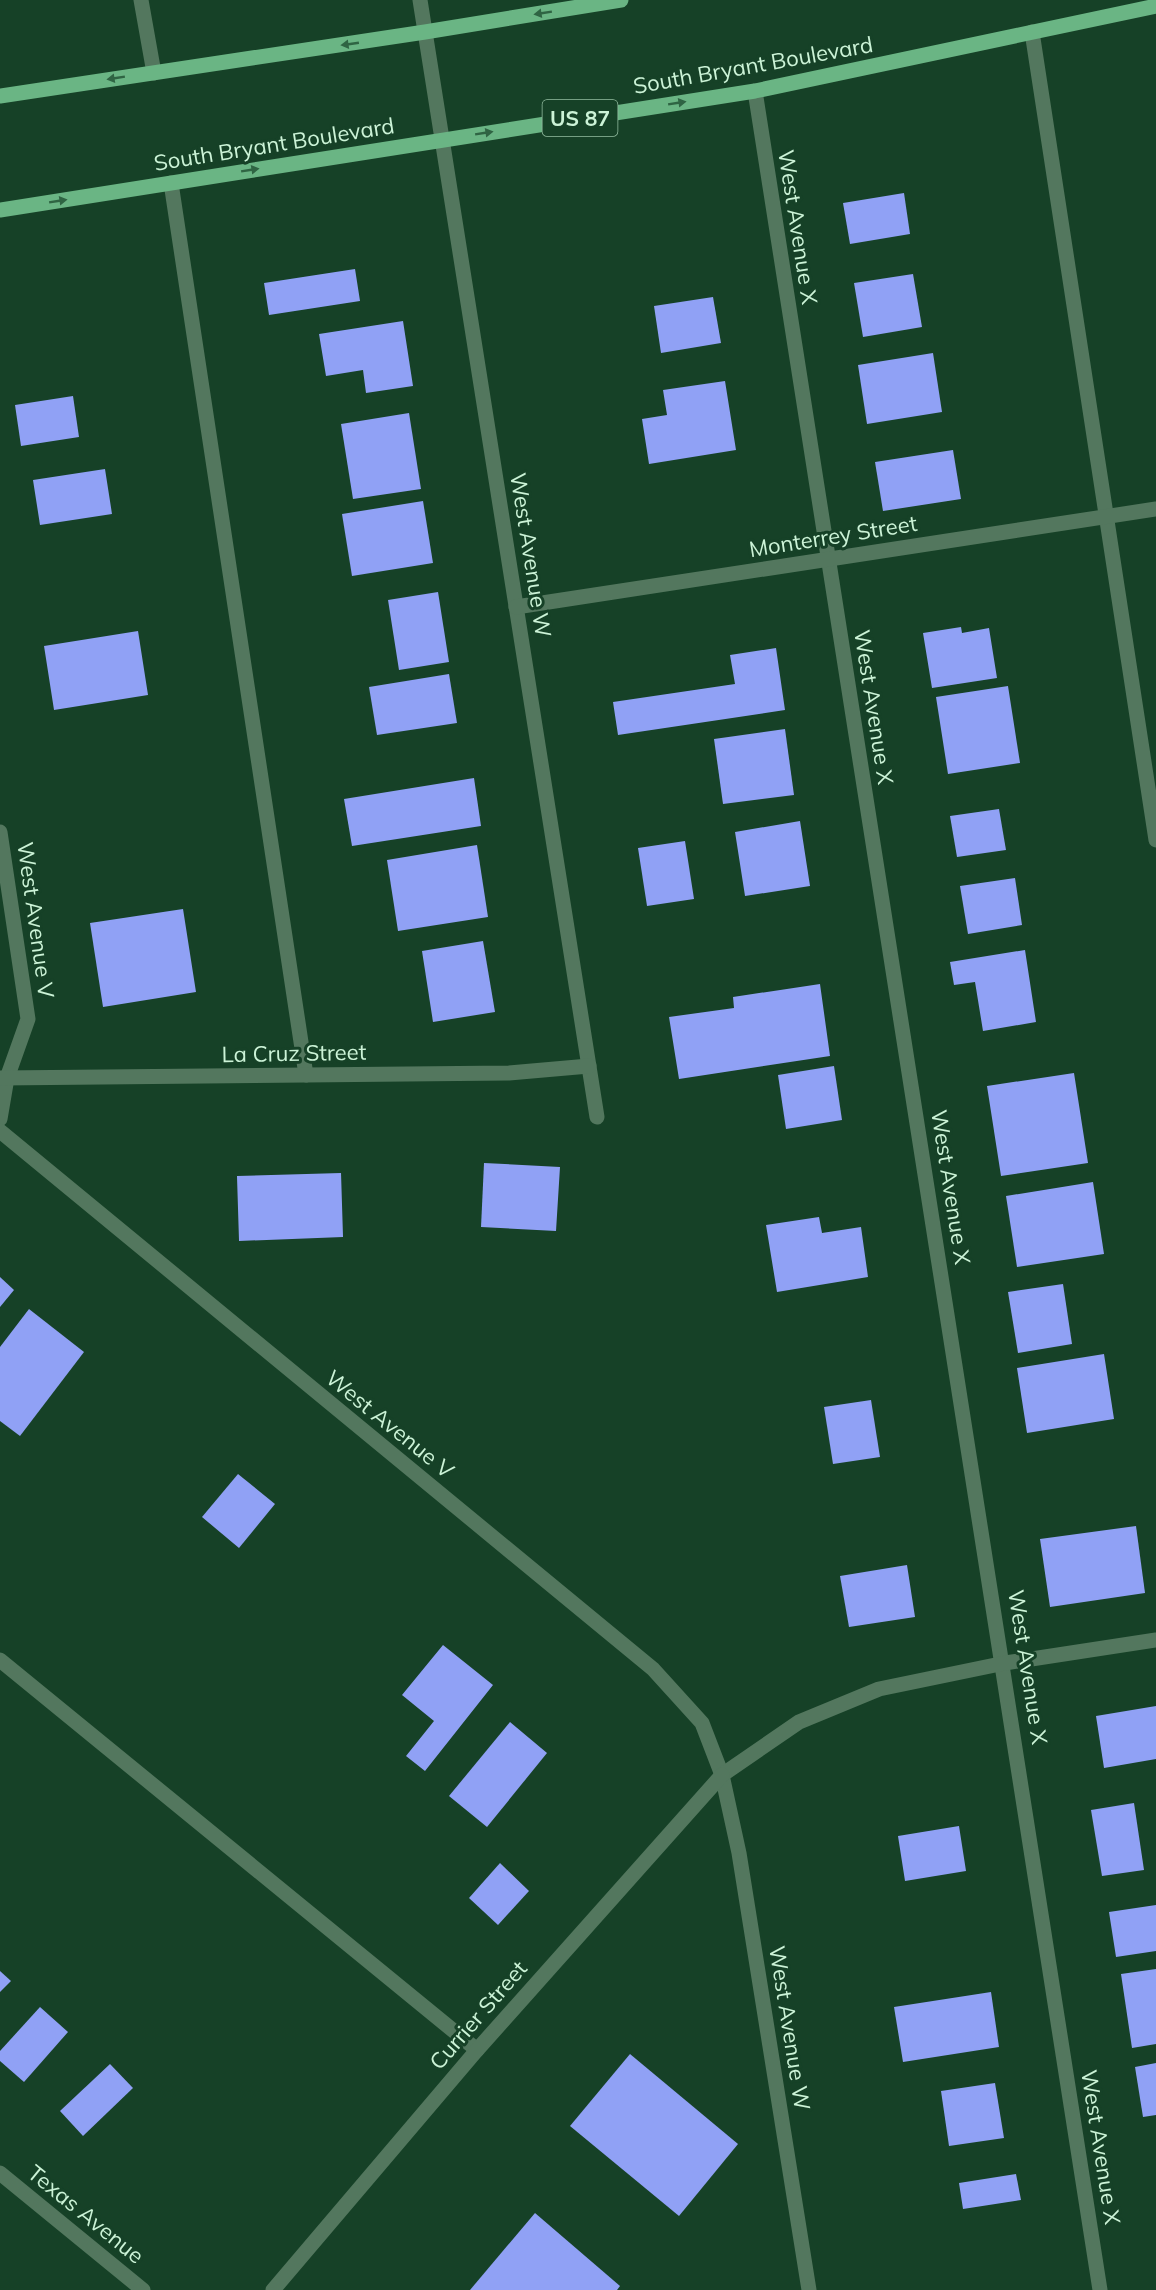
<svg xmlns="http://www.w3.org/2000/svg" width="1156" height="2290" viewBox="0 0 1156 2290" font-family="Mulish,sans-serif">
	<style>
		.building { fill: #90a1f5 }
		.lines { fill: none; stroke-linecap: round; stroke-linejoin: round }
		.service { stroke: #53775e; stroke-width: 15 }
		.minor { stroke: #53775e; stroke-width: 15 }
		.tertiary { stroke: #53775e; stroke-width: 15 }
		.primary { stroke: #6ab584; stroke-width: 15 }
		.oneway { fill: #2f6443 }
		.labels { text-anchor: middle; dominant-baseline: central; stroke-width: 6; stroke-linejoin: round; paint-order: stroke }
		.shield { fill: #164127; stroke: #95bea2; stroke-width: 1.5 }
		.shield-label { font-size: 21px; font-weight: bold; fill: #ccf3d7 }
		.street-label { font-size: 22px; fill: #ccf3d7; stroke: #164127 }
	</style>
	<rect width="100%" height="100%" fill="#164127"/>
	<g class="building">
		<polygon points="904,193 910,234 850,244 843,203"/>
		<polygon points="355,269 360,301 269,315 264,283"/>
		<polygon points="913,274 922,327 863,337 854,283"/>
		<polygon points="713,297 721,343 661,353 654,306"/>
		<polygon points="403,321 413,386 366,393 363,370 326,376 319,334"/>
		<polygon points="933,353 942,412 867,424 858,365"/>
		<polygon points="725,381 736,450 649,464 642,419 667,415 663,390"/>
		<polygon points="73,396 79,437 21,446 15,405"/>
		<polygon points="409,413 421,489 353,499 341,424"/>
		<polygon points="953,450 961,499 883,511 875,462"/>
		<polygon points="105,469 112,514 40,525 33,480"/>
		<polygon points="423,501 433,563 352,576 342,514"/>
		<polygon points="438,592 449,662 399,670 388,600"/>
		<polygon points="961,627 962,633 989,628 997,678 932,688 923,633"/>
		<polygon points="138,631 148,695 54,710 44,646"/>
		<polygon points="776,648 785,710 618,735 613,702 735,684 730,655"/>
		<polygon points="449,674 457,723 377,735 369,687"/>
		<polygon points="1008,686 1020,763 948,774 936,697"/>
		<polygon points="785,729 794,795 723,804 714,739"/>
		<polygon points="474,778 481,826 352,846 344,799"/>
		<polygon points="999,809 1006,850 957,857 950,816"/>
		<polygon points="800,821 810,886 745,896 735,832"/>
		<polygon points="685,841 694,899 647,906 638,848"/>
		<polygon points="477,845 488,917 398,931 387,860"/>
		<polygon points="1015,878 1022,925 968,934 960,886"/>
		<polygon points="183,909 196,992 103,1007 90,923"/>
		<polygon points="483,941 495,1012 433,1022 422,951"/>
		<polygon points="1025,950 1036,1022 983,1031 975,982 954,985 950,962"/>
		<polygon points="820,984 830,1056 679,1079 669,1017 734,1008 733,997"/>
		<polygon points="834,1066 842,1120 786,1129 778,1075"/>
		<polygon points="1074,1073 1088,1163 1001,1176 987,1086"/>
		<polygon points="484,1163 560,1167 556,1231 481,1227"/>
		<polygon points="341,1173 343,1237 239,1241 237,1176"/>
		<polygon points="1093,1182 1104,1254 1017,1267 1006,1196"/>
		<polygon points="819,1217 822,1233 861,1227 868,1277 777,1292 766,1225"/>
		<polygon points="0,1277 14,1290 0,1307"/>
		<polygon points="1063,1284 1072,1344 1018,1353 1008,1292"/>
		<polygon points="29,1309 84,1352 20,1436 0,1421 0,1347"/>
		<polygon points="1104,1354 1114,1419 1027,1433 1017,1368"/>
		<polygon points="871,1400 880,1457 833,1464 824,1407"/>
		<polygon points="238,1474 275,1504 239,1548 202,1517"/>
		<polygon points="1136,1526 1145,1593 1050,1607 1040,1539"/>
		<polygon points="907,1565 915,1617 849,1627 840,1576"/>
		<polygon points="443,1645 493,1685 425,1771 406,1756 434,1721 402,1695"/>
		<polygon points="1156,1706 1156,1759 1104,1768 1096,1716"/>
		<polygon points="510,1722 547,1753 487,1827 449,1796"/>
		<polygon points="1134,1803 1144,1870 1102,1876 1091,1810"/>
		<polygon points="959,1826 966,1871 905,1881 898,1836"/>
		<polygon points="500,1863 529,1891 498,1925 469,1898"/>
		<polygon points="1156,1905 1156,1951 1116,1957 1109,1912"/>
		<polygon points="1156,1969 1156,2044 1132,2048 1121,1974"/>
		<polygon points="0,1971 11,1981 0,1992"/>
		<polygon points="991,1992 999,2047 903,2062 894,2007"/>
		<polygon points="40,2007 68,2032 24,2082 0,2061 0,2051"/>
		<polygon points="630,2054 738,2144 679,2216 570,2126"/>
		<polygon points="1156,2063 1156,2115 1143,2117 1135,2067"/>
		<polygon points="110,2064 133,2088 83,2136 60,2111"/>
		<polygon points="995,2083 1004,2138 949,2146 941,2091"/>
		<polygon points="1016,2174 1021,2200 963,2209 959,2183"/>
		<polygon points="535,2213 620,2286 617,2290 470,2290"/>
	</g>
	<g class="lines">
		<g class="service">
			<polyline points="141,0 154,73"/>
			<polyline points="1032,32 1156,840"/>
			<polyline points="171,183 306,1075"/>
			<polyline points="0,1660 477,2050"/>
		</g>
		<g class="minor">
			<polyline points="420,0 597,1117"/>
			<path d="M755,91c113,733 234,1465 345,2199"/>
			<polyline points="516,607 1156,509"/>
			<polyline points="0,832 28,1019 7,1078 0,1119"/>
			<polyline points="0,1078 509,1073 589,1066"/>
			<polyline points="0,1131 653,1669 702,1723 722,1775 739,1853 809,2290"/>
			<polyline points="722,1775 799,1722 879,1689 1005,1663 1156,1640"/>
			<polyline points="0,2173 143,2290"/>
		</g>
		<polyline class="tertiary" points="273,2290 477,2050 722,1775"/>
		<g class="primary">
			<polyline points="0,96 425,32 621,0"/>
			<polyline points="0,210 755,91 1156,6"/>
		</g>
	</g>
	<defs><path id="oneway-solid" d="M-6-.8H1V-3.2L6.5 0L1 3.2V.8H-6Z" transform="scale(1.5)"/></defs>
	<g class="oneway">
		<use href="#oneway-solid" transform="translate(543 13) rotate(171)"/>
		<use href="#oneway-solid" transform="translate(350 44) rotate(172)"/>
		<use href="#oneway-solid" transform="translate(116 78) rotate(171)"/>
		<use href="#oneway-solid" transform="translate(677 103) rotate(-9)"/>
		<use href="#oneway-solid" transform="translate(484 133) rotate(-9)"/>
		<use href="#oneway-solid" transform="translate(250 170) rotate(-9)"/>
		<use href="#oneway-solid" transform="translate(58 201) rotate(-9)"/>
	</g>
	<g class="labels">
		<rect class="shield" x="542.5" y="100" width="75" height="36" rx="4.5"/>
		<g class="shield-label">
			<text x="580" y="118">US 87</text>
		</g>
		<g class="street-label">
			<text transform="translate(753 65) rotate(-10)">South Bryant Boulevard</text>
			<text transform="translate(274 144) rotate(-9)">South Bryant Boulevard</text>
			<text transform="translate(798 227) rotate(81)">West Avenue X</text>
			<text transform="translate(833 536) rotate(-9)">Monterrey Street</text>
			<text transform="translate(531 555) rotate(81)">West Avenue W</text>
			<text transform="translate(874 707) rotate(81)">West Avenue X</text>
			<text transform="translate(36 920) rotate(82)">West Avenue V</text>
			<text transform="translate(294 1053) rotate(-1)">La Cruz Street</text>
			<text transform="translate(951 1187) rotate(81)">West Avenue X</text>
			<text transform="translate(390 1424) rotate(39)">West Avenue V</text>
			<text transform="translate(1028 1667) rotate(81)">West Avenue X</text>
			<text transform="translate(478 2015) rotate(-49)">Currier Street</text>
			<text transform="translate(790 2028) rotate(81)">West Avenue W</text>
			<text transform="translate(1101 2147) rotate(81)">West Avenue X</text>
			<text transform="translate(86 2214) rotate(39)">Texas Avenue</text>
		</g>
	</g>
</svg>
